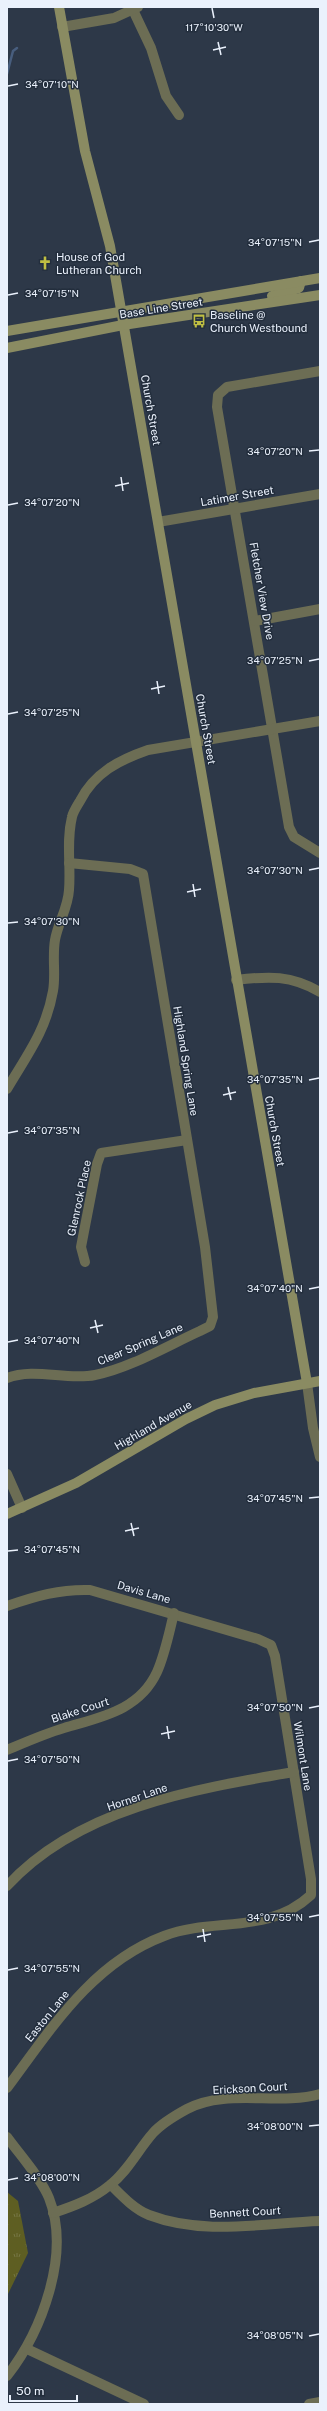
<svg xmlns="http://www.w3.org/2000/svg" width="327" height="2411" viewBox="0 0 327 2411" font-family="'Public Sans',sans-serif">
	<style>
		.grass { fill: url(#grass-tufts) }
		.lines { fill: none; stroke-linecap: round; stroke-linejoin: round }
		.stream { stroke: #485e7e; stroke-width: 2.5 }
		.minor { stroke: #6c6d54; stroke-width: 10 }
		.secondary { stroke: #8a8b62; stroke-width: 10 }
		.ticks { fill: none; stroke: #eaf1fc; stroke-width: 1.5 }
		.labels { text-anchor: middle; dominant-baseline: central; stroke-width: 3; stroke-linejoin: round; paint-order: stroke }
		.poi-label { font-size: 11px; fill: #eaf1fc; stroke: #232e3d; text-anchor: start }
		.street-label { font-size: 11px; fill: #eaf1fc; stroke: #232e3d }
		.ticks-label { font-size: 10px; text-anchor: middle; fill: #eaf1fc; stroke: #232e3d; stroke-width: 3; stroke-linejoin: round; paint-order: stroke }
	</style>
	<defs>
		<pattern id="grass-tufts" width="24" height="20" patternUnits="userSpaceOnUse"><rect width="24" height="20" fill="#5e5e22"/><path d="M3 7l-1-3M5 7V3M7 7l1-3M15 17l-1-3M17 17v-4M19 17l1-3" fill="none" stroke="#757643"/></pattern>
	</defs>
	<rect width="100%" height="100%" fill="#2d3848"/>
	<polygon class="grass" points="7,2192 18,2201 28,2253 7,2296"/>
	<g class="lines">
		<polyline class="stream" points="7,74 13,51 17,48"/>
		<g class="minor">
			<polyline points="133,10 151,48 166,96 179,115"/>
			<polyline points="62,27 114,18 138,7"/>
			<polyline points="320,371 227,387 218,395 217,407 289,827 294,837 320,853"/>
			<polyline points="158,522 320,494"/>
			<polyline points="255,621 320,609"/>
			<path d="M236,980c33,-4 55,-5 84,12"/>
			<path d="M7,1089c20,-34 39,-58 46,-98 3,-16 -1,-34 2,-51 3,-17 13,-32 14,-50 2,-24 -3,-49 3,-73 1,-5 5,-11 8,-16 14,-28 39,-41 68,-51l172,-29"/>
			<polyline points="85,1262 81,1247 97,1164 101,1153 187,1140"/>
			<path d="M7,1378c28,-11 59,3 88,-3 33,-6 74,-30 105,-44l10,-5 3,-9 -8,-70 -62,-373 -13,-5 -61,-6"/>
			<polyline points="307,1383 313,1428 320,1457"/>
			<polyline points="7,1474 22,1508"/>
			<path d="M7,1606c29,-10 53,-17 83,-16l168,49 13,6 4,11 36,223v16c-43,40 -97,22 -147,41 -72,27 -113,93 -157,152"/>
			<path d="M7,1750c19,-8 37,-16 57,-22 36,-11 75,-17 93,-56 8,-18 12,-39 17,-59"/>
			<path d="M7,1886c71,-78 187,-97 287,-114"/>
			<path d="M7,2137c13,18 34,41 42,61 22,56 -7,133 -42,178"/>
			<path d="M111,2185c11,11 23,24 38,30 55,21 114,8 171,6"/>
			<path d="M53,2213c21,-7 40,-14 57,-28 18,-14 28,-35 43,-52 9,-10 23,-18 34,-24 40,-21 91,-3 133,-15"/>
			<polyline points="27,2349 144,2404"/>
			<polyline points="309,2404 320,2402"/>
		</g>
		<g class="secondary">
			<polyline points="59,7 85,151 110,246 307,1383"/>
			<polyline points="272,296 299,288 301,281"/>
			<polyline points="7,331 320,278"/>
			<polyline points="7,348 123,325 320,295"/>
			<polyline points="7,1514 76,1483 186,1419 215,1405 254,1393 320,1381"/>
		</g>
	</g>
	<path class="ticks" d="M212,8l2,10M218,42l3,13M213,50l13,-3M8,86l10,-2M309,242l10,-2M8,295l10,-2M309,451l10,-1M121,477l2,14M115,486l14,-3M8,505l10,-2M309,661l10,-2M157,681l2,13M151,689l14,-3M8,714l10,-2M309,870l10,-2M193,884l2,13M187,892l14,-3M8,923l10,-1M309,1080l10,-2M228,1087l3,13M223,1095l13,-3M8,1133l10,-2M309,1289l10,-2M95,1320l3,13M90,1328l13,-3M8,1342l10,-2M309,1498l10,-1M131,1523l3,13M125,1531l14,-3M8,1551l10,-1M309,1708l10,-2M167,1726l2,13M161,1734l14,-3M8,1761l10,-2M309,1917l10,-2M203,1929l2,13M197,1937l14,-3M8,1970l10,-2M309,2126l10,-1M8,2180l10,-2M309,2336l10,-2"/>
	<defs>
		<g id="church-bare" transform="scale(1.08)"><path d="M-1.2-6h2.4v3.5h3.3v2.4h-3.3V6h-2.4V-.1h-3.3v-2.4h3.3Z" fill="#bfbe42" stroke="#232e3d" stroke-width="2.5" paint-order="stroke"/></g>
		<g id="bus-bare" transform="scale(1.08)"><path d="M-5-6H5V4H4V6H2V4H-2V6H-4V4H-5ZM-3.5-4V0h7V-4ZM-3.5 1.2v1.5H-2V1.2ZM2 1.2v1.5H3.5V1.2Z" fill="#bfbe42" stroke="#232e3d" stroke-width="2.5" paint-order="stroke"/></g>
	</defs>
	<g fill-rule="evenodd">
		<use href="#church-bare" x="45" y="263"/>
		<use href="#bus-bare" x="199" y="321"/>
	</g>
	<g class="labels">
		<g class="poi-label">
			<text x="56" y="257">House of God<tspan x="56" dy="13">Lutheran Church</tspan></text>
			<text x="210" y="315">Baseline @<tspan x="210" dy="13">Church Westbound</tspan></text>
		</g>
		<g class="street-label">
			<text transform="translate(161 308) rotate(-9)">Base Line Street</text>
			<text transform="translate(151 410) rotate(80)">Church Street</text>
			<text transform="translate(237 496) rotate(-10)">Latimer Street</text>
			<text transform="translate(262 591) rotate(80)">Fletcher View Drive</text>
			<text transform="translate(206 729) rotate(80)">Church Street</text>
			<text transform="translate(186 1061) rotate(81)">Highland Spring Lane</text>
			<text transform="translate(275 1131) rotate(80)">Church Street</text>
			<text transform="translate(79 1198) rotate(-78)">Glenrock Place</text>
			<text transform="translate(140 1344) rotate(-23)">Clear Spring Lane</text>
			<text transform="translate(153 1425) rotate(-30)">Highland Avenue</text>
			<text transform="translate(144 1592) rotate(16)">Davis Lane</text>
			<text transform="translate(80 1710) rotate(-18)">Blake Court</text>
			<text transform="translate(303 1756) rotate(81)">Wilmont Lane</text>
			<text transform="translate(137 1797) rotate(-19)">Horner Lane</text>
			<text transform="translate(47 2016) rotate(-51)">Easton Lane</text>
			<text transform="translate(250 2088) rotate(-3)">Erickson Court</text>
			<text transform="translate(245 2212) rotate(-3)">Bennett Court</text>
		</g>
	</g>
	<g class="ticks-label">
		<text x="214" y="31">117°10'30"W</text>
		<text x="52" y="88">34°07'10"N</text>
		<text x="275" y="246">34°07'15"N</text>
		<text x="52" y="297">34°07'15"N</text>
		<text x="275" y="455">34°07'20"N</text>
		<text x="52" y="506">34°07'20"N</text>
		<text x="275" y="664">34°07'25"N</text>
		<text x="52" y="716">34°07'25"N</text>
		<text x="275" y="874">34°07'30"N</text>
		<text x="52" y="925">34°07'30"N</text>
		<text x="275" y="1083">34°07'35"N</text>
		<text x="52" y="1134">34°07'35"N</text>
		<text x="275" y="1292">34°07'40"N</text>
		<text x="52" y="1344">34°07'40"N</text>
		<text x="275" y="1502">34°07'45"N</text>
		<text x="52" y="1553">34°07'45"N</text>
		<text x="275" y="1711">34°07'50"N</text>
		<text x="52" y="1763">34°07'50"N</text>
		<text x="275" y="1921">34°07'55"N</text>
		<text x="52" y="1972">34°07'55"N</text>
		<text x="275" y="2130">34°08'00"N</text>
		<text x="52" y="2181">34°08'00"N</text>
		<text x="275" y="2339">34°08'05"N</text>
	</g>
	<rect width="327" height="2411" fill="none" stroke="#eaf1fc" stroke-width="16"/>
	<path d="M10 2395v6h67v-6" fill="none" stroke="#eaf1fc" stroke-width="2"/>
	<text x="16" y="2395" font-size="12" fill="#eaf1fc" stroke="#232e3d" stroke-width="3" paint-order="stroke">50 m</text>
</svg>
